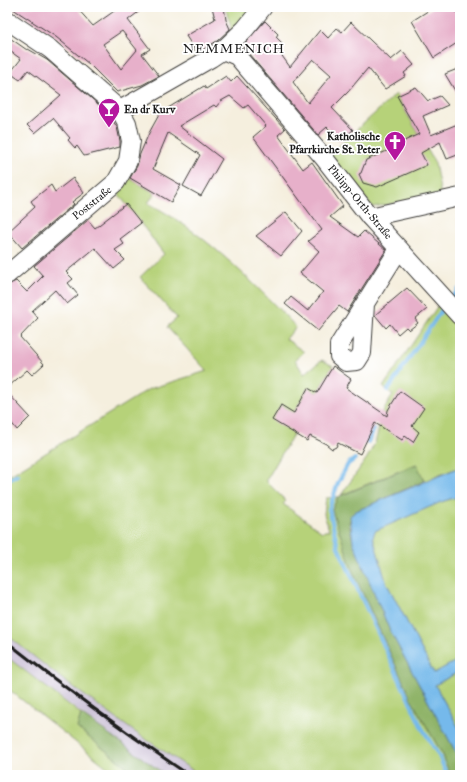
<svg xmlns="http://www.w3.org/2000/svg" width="467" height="782" viewBox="0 0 467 782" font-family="'IM FELL Great Primer',serif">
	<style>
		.industrial { fill: #cabfd6 }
		.green { fill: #b6d279; stroke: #69774a }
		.forest { fill: #90b469; stroke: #566842 }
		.water { fill: #75b9eb; stroke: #486a84 }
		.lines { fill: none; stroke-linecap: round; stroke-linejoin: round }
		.stream { stroke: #75b9eb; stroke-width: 4 }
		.building { fill: #e7b0ca; fill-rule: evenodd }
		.minor-casing { stroke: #3d3c39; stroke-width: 20 }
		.minor { stroke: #fff; stroke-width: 18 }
		.rail { stroke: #1c1c1c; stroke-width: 3 }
		.labels { text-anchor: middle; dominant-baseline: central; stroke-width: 3.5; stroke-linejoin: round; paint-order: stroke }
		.poi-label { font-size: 11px; font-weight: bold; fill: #1c1c1c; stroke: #fff; text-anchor: start }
		.street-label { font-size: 11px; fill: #1c1c1c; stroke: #fff }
		.quarter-label { font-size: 13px; letter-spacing: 1px; fill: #1c1c1c; stroke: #fff }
	</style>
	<rect width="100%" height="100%" fill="#fff"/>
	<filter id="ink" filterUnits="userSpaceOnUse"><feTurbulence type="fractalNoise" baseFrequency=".025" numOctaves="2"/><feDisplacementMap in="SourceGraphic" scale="8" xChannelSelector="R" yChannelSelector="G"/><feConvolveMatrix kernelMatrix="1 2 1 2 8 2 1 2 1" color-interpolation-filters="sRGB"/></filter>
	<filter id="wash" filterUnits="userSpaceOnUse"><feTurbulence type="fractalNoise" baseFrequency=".012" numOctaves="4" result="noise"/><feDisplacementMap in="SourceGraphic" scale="16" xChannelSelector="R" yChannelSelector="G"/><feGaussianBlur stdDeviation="0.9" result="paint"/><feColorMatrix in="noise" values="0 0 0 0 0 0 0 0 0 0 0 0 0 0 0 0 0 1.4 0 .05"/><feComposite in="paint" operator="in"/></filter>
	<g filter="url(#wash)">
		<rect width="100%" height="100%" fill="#f5efde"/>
		<polygon class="industrial" points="7,635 66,682 135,732 200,775 166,775 122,744 7,657"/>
		<g class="green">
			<polygon points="225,7 255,7 231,33 230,23"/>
			<polygon points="396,94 435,163 441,195 373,207 328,156"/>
			<path d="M129,178l26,15 -7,10c56,29 104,78 148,124l-10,12 18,13 -9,8 9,14 18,-14 11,6 -16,27 -9,-5 -14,25 -13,-8 -8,15 21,13 -27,46v3l19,19 -3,3 39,28 7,-2 -5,-16 2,-16 12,-1 -6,13 40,105 40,86 31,54 7,20h-250l-65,-43 -69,-50 -59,-47v-158l142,-88 58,-18 -40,-44 10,-9 -37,-41 24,-23 -47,-62z"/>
			<polygon points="439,304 460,327 460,467 424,481 416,464 341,495 367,458 375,443 384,409 393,395 383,387"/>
			<polygon points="460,496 460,659 434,673 386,582 373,537 375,531 441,502"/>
			<polygon points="7,657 81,714 77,728 137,775 117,775 7,688"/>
			<polygon points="460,671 460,730 435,685"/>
		</g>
		<g class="forest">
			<polygon points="417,464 424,481 356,511 349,522 353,542 390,631 460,760 460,768 452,775 450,775 443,755 412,701 353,572 332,510 338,497"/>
			<polygon points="81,714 166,775 137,775 77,728"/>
		</g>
		<polygon class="water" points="460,467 460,496 441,502 375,531 373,537 386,582 434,673 460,659 460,671 435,685 460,730 460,760 390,631 353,542 350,516 356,511"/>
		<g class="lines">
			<g class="stream">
				<polyline points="451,299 460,288"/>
				<polyline points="388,390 445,305"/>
				<polyline points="368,442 374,429"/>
				<polyline points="355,459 348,464 338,483 329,509 338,547 421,726 439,756 447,775"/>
				<polyline points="7,481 17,475"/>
			</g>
		</g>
		<g id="blocks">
			<g class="building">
				<path d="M10,7h66l17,19 27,-19h25l-17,13 22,29 -8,5 17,22 -17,9 -25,7 -28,-28 -33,-27zM122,31l15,19 -16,19 -18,-25z"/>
				<polygon points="212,7 224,7 226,20 230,29 217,41 197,53 186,36 215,19"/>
				<polygon points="434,7 453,7 458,14 460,14 460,41 434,58 412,21"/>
				<path d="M265,21l13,13 -2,3 6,6 -5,6 13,18 30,-37 8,8 9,-10 5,4 9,-10 40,38 11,-9 12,14 -10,8 2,3 -21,13 -17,-21 -20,24 -16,16 21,22 -13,11 -13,-14 -9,8 -76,-89zM313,59l18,16 -23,28 -15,-21z"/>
				<polygon points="7,36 27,50 28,49 47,60 106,111 117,127 120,141 120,147 84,156 77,146 75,148 68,140 70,138 53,118 35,133 27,125 61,95 28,70 20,80 10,73 21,59 7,49"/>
				<polygon points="460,68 460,99 445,74"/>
				<polygon points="226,76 231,82 237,76 285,129 278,135 303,169 312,162 343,206 330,217 358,237 364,231 386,250 347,312 339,306 318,331 285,304 291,297 308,311 323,292 300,273 319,251 308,241 322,230 253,137 266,126 248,105 244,108 230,96 221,101 216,107 214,105 179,126 222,159 201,196 183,186 200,155 168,133 153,169 181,185 171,202 130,178 137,166 140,154 149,133 160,113 204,86 206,89"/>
				<polygon points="416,87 428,101 440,96 448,105 423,116 431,135 460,123 460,154 447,159 440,142 421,153 427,165 377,187 363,183 359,174 361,173 366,160 403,144 402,142 419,134 397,96"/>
				<polygon points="73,178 84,193 72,202 74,204 22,248 8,232 35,207 31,201 51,185 55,192"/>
				<polygon points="126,204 141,223 120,239 124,244 115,250 125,260 114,269 95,248 66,272 73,279 68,283 78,295 67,304 55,290 32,311 38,318 20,337 44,364 32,375 27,370 7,388 7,285 16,281 27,292 43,276 34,266 88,220 95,228"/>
				<polygon points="286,212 302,231 281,256 256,236"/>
				<polygon points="407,288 427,309 415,319 418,323 409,330 406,327 398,334 390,324 386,328 375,315"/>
				<polygon points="333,366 351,379 346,388 387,416 388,410 400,391 424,408 412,426 419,432 413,442 405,436 402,440 375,423 360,454 338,443 336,447 332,449 326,444 310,436 307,441 272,420 281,405 294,413 308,388 317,393"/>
				<polygon points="7,392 30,417 17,430 7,417"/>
			</g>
		</g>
	</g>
	<g filter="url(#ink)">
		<use href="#blocks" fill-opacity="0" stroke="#3d3c39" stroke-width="1"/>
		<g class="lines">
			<g class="minor-casing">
				<g id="minor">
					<polyline points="7,20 50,49 120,110 127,123 131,141 128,161 116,182 7,275"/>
					<polyline points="223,50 245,29 263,7"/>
					<polyline points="120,110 211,58 223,50 237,56 324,158 370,217 460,316"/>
					<polyline points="370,217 460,197"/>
					<polyline points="365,304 362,353 357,361 346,362 339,356 339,345 399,249"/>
				</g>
			</g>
			<use href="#minor" class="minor"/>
			<path class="rail" d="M7,642c59,47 119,91 182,133"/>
		</g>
	</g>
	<defs>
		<g id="bar-pin" transform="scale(1.15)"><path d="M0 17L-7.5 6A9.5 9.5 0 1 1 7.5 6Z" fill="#b5179e" stroke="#fff"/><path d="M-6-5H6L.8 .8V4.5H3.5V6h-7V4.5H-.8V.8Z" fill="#fff"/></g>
		<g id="church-pin" transform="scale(1.15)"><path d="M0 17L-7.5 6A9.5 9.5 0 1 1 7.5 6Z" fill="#b5179e" stroke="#fff"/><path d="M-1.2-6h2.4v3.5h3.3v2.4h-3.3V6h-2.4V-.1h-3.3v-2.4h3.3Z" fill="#fff"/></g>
	</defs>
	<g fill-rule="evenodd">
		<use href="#bar-pin" x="109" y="109"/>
		<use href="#church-pin" x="395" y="142"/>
	</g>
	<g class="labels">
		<g class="poi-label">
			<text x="124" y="109">En dr Kurv</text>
			<text x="380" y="136" text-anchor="end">Katholische<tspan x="380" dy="13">Pfarrkirche St. Peter</tspan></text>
		</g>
		<g class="street-label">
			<text transform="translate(360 202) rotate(50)">Philipp-Orth-Straße</text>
			<text transform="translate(92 203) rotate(-39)">Poststraße</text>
		</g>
		<g class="quarter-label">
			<text x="234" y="49">NEMMENICH</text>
		</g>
	</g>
	<rect width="467" height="782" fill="none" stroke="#fff" stroke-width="24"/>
</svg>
